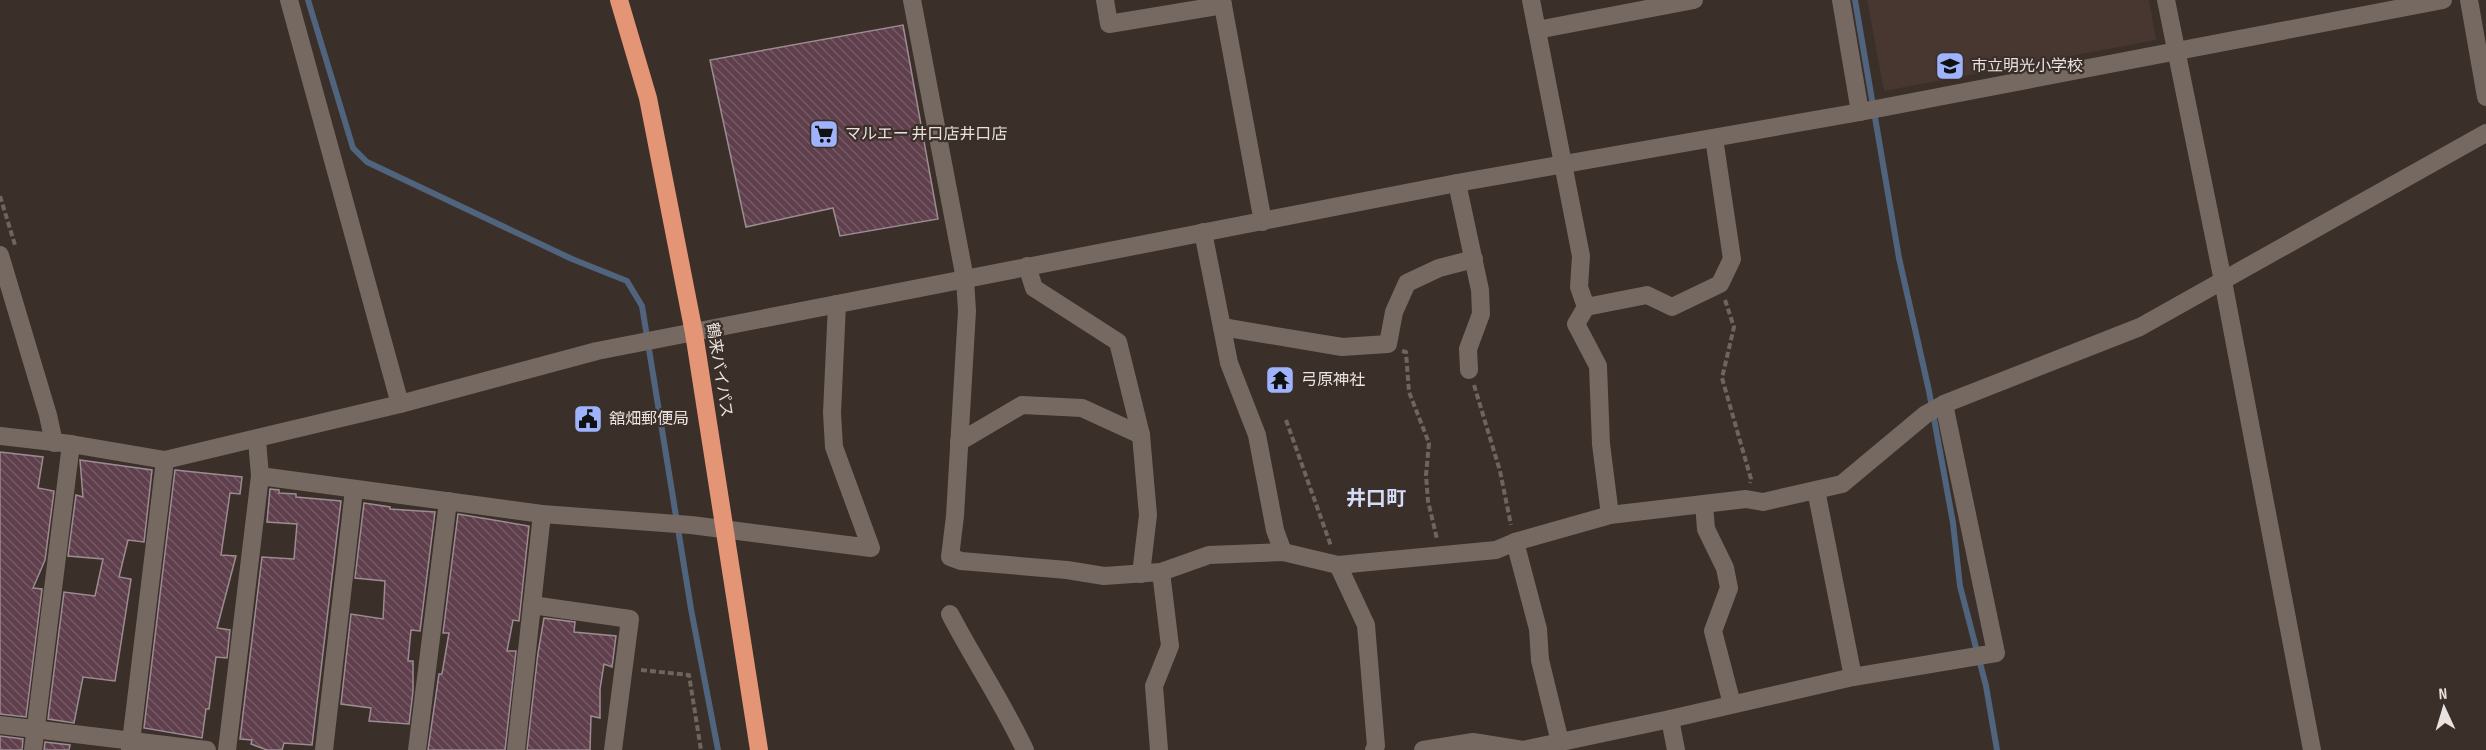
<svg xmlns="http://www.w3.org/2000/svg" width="2486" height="750" viewBox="0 0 2486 750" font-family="'Sofia Sans Condensed','Noto Sans JP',sans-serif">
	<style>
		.built { fill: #483730 }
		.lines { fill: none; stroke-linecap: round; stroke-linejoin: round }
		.stream { stroke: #50647e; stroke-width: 6 }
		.building { fill: url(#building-back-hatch); stroke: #9b8c91; stroke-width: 1.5 }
		.path { stroke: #6f6560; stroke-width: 4; stroke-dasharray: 6 3; stroke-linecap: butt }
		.minor { stroke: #756962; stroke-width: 18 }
		.highway { stroke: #e39575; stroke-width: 18 }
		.labels { text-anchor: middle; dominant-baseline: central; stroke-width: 4.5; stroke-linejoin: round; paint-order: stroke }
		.poi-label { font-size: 16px; fill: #eae2df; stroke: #3a2f29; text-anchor: start }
		.street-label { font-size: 16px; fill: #eae2df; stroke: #3a2f29 }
		.quarter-label { font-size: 20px; font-weight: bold; fill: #d4dcf9; stroke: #3a2f29 }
	</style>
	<defs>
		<pattern id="building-back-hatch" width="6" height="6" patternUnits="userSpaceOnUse" patternTransform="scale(1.5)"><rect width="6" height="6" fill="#5f3f4c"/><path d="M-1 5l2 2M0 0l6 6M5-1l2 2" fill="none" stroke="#765a65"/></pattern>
	</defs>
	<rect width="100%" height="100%" fill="#3a2f29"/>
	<polygon class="built" points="1867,0 2149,0 2156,40 1884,91"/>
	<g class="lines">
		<g class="stream">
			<polyline points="308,0 353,148 367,162 572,259 627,281 642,306 691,609 718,750"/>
			<polyline points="1855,0 1899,258 1929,391 1953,523 1960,586 1986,686 1997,750"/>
		</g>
	</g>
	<g class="building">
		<polygon points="903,25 938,219 840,236 833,208 746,227 710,60"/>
		<polygon points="0,452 43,457 38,488 54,491 45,560 33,588 42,589 26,717 0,714"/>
		<polygon points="80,460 152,470 144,542 128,540 119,577 131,579 115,681 83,677 74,723 48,719 64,592 95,596 103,559 68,556 76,495 83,497"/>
		<polygon points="175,470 242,477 240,494 230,493 221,555 236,556 217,628 230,630 227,658 216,657 209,709 206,709 202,738 144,728"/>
		<polygon points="270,489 279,490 279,493 296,494 296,497 341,501 312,745 284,743 282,750 267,750 251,744 252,740 240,739 262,557 294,559 297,524 267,522"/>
		<polygon points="364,503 390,507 390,509 435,512 420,631 411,630 408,661 413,661 413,691 409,724 369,721 371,708 341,704 351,614 383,619 385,581 355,578"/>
		<polygon points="458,514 529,526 519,621 513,620 507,651 516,651 505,750 428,750 439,674 442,674 449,633 443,633"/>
		<polygon points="544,618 575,622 574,632 616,636 612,667 604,664 600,689 600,718 591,716 590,750 527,750 538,653"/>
		<polygon points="0,736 23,739 22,750 0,750"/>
		<polygon points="45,742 70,745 69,750 44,750"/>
	</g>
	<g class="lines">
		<g class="path">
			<polyline points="0,196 15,245"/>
			<polyline points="1725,300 1734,327 1722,378 1751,479 1750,483"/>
			<polyline points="1402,351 1406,352 1409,392 1429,443 1426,475 1428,501 1437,539"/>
			<polyline points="1474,385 1500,471 1511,525"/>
			<polyline points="1286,420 1331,546"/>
			<polyline points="641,670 689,675 701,750"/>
		</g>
		<g class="minor">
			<polyline points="289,0 400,404"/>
			<polyline points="912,0 965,279 967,311 955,516 950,557 961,561 1067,570 1104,576 1161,572 1209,555 1283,552 1338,565 1496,550 1515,542 1610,515 1746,499 1763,502 1842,484 1926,414 1944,404 2140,327 2486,133"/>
			<polyline points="1105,0 1109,24 1223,5"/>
			<polyline points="1222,0 1263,222"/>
			<polyline points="1531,0 1581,256 1579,287 1586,307 1647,295 1672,307 1720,284 1732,259 1714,138"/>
			<polyline points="1841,0 1860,112"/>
			<polyline points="2166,0 2223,281 2312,750"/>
			<polyline points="2469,0 2486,97"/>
			<polyline points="1537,30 1694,0"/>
			<polyline points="1457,183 1480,290 1481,314 1468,349 1469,370"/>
			<polyline points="1203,232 1229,363 1257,435 1275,530 1283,552"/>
			<polyline points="0,255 48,415 54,443"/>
			<polyline points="1027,266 1034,288 1118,342 1141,435 1148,515 1141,574"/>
			<polyline points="1586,307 1576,324 1598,366 1601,444 1610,515"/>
			<polyline points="1222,327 1342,347 1388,344 1394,312 1407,283 1439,268 1474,259"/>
			<polyline points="0,436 71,444 165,460 400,404 597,351 1457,183 1860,112 2443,0"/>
			<polyline points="257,440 260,476 542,514 691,525 871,548 834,447 832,413 837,304"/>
			<polyline points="959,442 1022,405 1082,408 1141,435"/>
			<polyline points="1816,490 1853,677"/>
			<polyline points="1704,504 1706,529 1725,568 1729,588 1713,631 1732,704"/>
			<polyline points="1515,542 1538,629 1540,660 1560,742"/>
			<polyline points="1338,565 1366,625 1376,746 1374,750"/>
			<polyline points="532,605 630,619 613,750"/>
			<path d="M950,614c24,46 53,89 75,136"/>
			<polyline points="1670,719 1676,750"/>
			<polyline points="0,725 207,750"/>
			<polyline points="33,750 71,444"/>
			<polyline points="130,750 165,460"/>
			<polyline points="227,750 260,476"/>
			<polyline points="324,750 354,490"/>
			<polyline points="417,750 448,501"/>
			<polyline points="516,750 542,514"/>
			<polyline points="1159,750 1154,686 1170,646 1161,572"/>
			<polyline points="1423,750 1473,742 1523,750 1670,719 1853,677 1996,653 1944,404"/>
		</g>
		<polyline class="highway" points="619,0 648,98 694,333 759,750"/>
	</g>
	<defs>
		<g id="school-square" transform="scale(1.5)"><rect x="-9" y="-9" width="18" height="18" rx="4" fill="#9fb3fd" stroke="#3a2f29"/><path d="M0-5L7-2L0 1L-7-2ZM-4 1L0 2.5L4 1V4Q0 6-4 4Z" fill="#111"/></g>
		<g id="supermarket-square" transform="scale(1.5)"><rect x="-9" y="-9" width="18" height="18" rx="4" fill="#9fb3fd" stroke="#3a2f29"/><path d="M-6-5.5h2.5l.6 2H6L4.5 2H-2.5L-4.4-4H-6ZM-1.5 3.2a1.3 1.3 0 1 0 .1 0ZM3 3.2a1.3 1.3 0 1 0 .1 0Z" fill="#111"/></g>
		<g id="temple-square" transform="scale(1.5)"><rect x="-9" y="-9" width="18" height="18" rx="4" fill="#9fb3fd" stroke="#3a2f29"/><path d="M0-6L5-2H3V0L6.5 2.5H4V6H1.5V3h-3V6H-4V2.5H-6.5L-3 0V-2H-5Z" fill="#111"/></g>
		<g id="civic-square" transform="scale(1.5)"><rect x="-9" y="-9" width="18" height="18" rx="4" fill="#9fb3fd" stroke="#3a2f29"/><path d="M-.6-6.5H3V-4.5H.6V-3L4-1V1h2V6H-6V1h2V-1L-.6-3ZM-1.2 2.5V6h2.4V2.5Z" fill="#111"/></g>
	</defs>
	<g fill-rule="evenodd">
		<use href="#school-square" x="1950" y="66"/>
		<use href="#supermarket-square" x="824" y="134"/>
		<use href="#temple-square" x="1280" y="380"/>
		<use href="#civic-square" x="588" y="419"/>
	</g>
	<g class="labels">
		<g class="poi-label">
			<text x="1971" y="66">市立明光小学校</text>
			<text x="845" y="134">マルエー 井口店井口店</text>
			<text x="1301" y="380">弓原神社</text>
			<text x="609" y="419">舘畑郵便局</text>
		</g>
		<g class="street-label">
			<text transform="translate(719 370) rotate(81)">鶴来バイパス</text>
		</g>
		<g class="quarter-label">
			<text x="1376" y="499">井口町</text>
		</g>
	</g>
	<g transform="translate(2444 708) rotate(356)" stroke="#3a2f29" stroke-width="4.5" paint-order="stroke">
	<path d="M0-4.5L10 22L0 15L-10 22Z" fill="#eae2df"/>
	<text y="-9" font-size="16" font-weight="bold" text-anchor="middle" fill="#eae2df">N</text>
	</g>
</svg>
